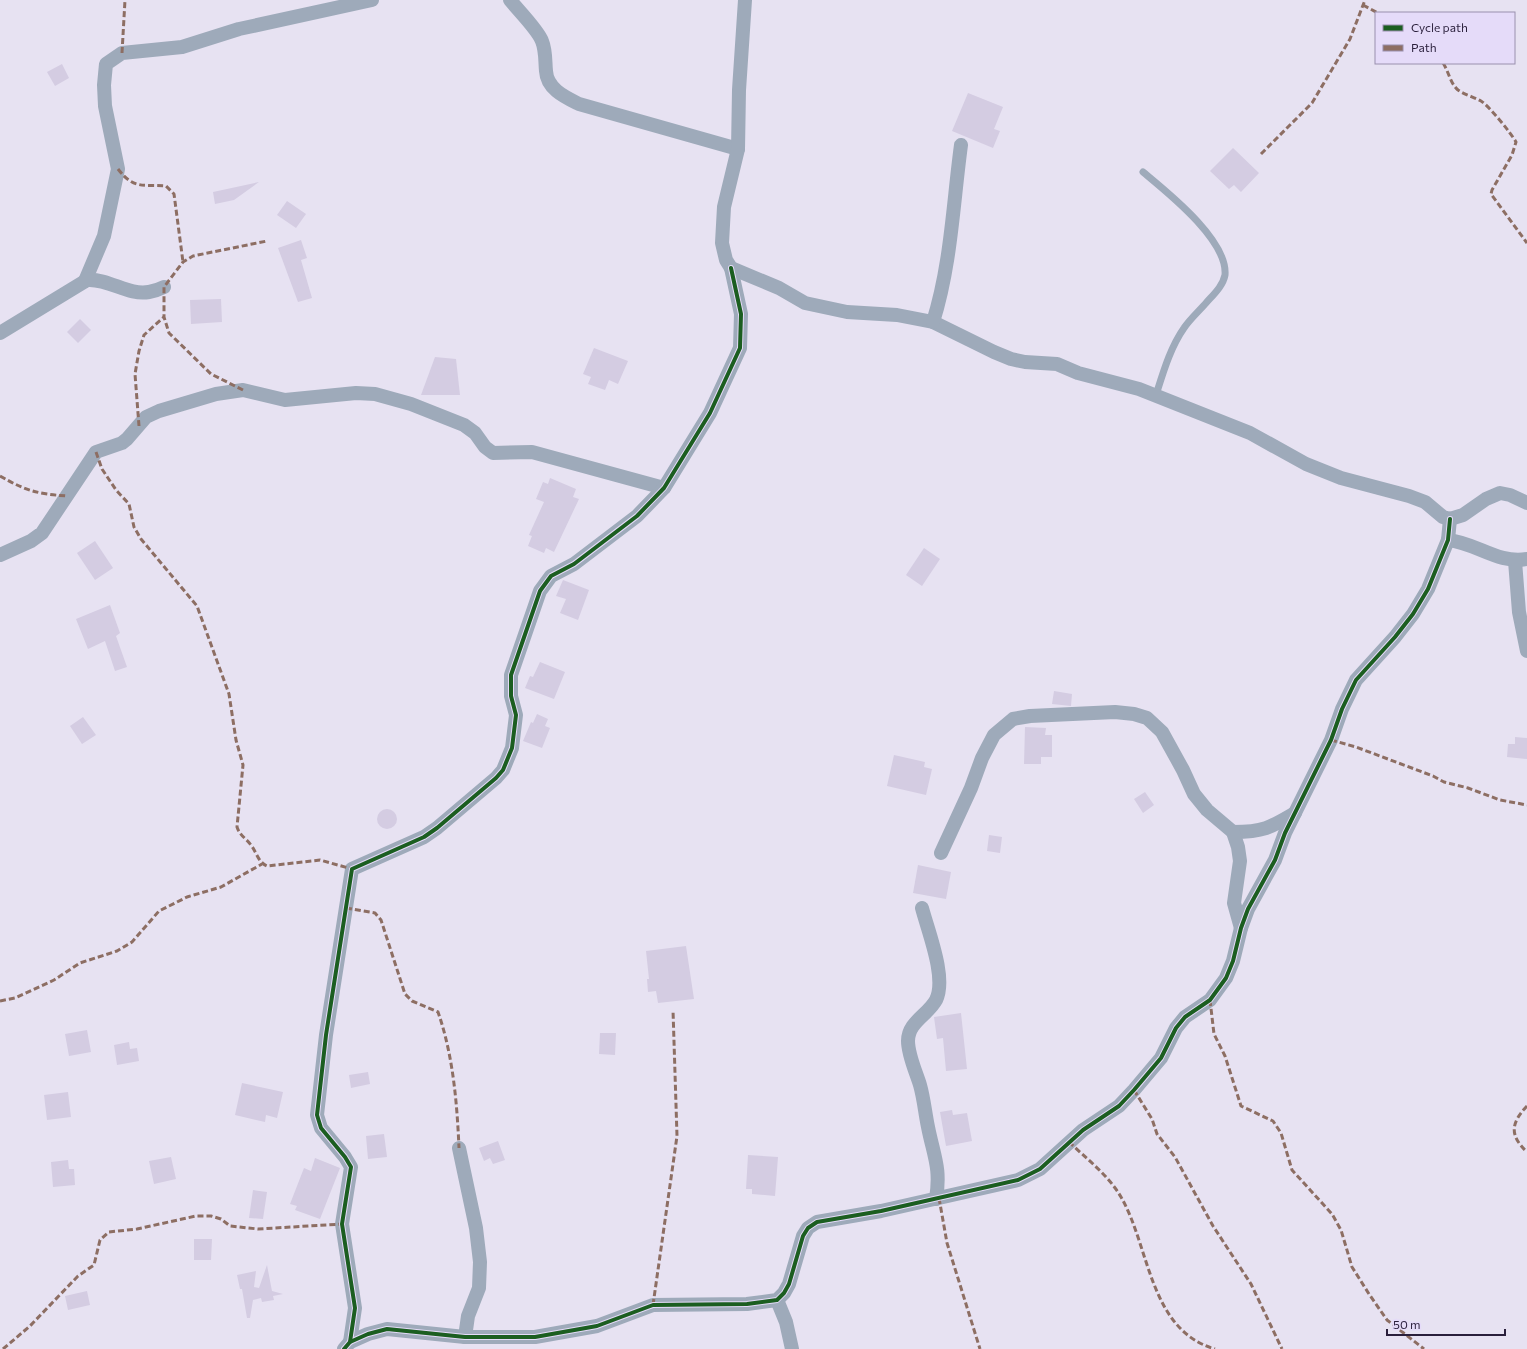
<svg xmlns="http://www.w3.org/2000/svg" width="1527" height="1349" viewBox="0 0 1527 1349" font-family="Commissioner,sans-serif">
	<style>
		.building { fill: #d4cce2 }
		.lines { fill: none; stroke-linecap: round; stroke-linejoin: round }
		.service { stroke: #9eaaba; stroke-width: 7 }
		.minor { stroke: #9eaaba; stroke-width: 14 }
		.quiet { stroke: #8d6e63; stroke-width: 3; stroke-dasharray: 6 3; stroke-linecap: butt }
		.cycleway-casing { stroke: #e5dbf9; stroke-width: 6 }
		.cycleway { stroke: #1b5e20; stroke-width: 4 }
	</style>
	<rect width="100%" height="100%" fill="#e7e2f2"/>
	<g class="building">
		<polygon points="62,64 69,78 55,86 47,72"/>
		<polygon points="968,93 1003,107 994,129 1000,131 993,148 952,131"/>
		<polygon points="1233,148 1259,173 1241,192 1234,185 1229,189 1210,171"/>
		<polygon points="259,182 234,200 215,204 213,192"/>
		<polygon points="287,201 306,214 296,228 277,215"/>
		<polygon points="301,240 307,258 301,260 312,298 298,302 278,248"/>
		<polygon points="221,299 222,322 191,324 190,300"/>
		<polygon points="80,319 91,330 78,343 67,332"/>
		<polygon points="594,348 628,361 618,384 609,380 605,390 588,384 591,377 583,374"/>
		<polygon points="435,357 456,359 460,395 421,395"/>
		<polygon points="550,478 576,489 573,497 579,499 554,552 546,548 544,553 528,546 532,536 529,535 544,502 536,499 543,482 548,484"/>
		<polygon points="95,541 113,568 95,580 77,553"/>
		<polygon points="924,548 940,559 922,586 906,575"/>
		<polygon points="563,580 589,590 578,620 560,613 566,599 556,596"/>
		<polygon points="110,605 120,633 116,636 127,667 115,671 105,641 88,649 76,619"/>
		<polygon points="540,662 565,672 554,699 525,688 530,676 533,677"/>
		<polygon points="1054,691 1072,694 1071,706 1052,704"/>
		<polygon points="537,714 548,719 545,726 550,728 542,748 523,741 531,722 533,723"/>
		<polygon points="83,717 96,735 82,744 70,726"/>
		<polygon points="1025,727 1046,728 1045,735 1052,735 1052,757 1041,757 1041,764 1024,764"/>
		<polygon points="1515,737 1527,738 1527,759 1507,757 1508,744 1515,744"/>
		<polygon points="894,755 925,762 924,767 932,769 926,795 887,786"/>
		<polygon points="1145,792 1154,805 1143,813 1134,799"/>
		<circle cx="387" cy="819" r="10"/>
		<polygon points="989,835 1002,837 1000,853 987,851"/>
		<polygon points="918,865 951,872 946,899 913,893"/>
		<polygon points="686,946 694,999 658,1003 656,991 648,992 647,979 649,979 646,951"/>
		<polygon points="961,1013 967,1069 946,1071 943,1038 937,1039 934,1017"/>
		<polygon points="87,1030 91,1052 69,1056 65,1034"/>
		<polygon points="600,1033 616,1033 615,1055 599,1054"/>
		<polygon points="129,1042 130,1049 137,1048 139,1061 117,1065 114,1045"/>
		<polygon points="368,1072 370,1084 351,1088 349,1075"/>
		<polygon points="242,1083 283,1092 277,1118 266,1115 265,1122 235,1115"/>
		<polygon points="68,1092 71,1117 47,1120 44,1095"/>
		<polygon points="952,1110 953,1115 967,1113 972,1141 946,1146 940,1112"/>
		<polygon points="384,1134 387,1157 368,1159 366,1136"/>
		<polygon points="498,1141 505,1160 493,1164 490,1158 484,1161 479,1148"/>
		<polygon points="748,1155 778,1157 775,1196 752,1194 752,1189 746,1189"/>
		<polygon points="171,1157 176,1179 154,1184 149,1161"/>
		<polygon points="315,1158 340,1168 320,1219 295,1210 297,1206 290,1204 304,1168 311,1171"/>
		<polygon points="68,1160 69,1169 74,1169 75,1185 53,1187 51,1162"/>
		<polygon points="253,1190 267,1192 263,1219 249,1218"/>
		<polygon points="194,1239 212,1239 211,1260 194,1260"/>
		<polygon points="267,1265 272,1291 283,1294 273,1296 274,1300 262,1302 261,1298 253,1300 250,1318 247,1318 242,1289 240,1289 237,1275 256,1271 254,1287 259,1288"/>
		<polygon points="87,1291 90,1305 68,1310 65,1296"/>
	</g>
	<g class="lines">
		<path class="service" d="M1143,172c24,20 85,68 82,103 -2,11 -12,20 -19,28 -7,8 -16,16 -22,25 -14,20 -21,45 -28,67"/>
		<g class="minor">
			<path d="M510,0c8,10 28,30 32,41 4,10 3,20 4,30 1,18 19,26 33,33l159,45"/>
			<polyline points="745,0 739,90 738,149 724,207 722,243 726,260 731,268 779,288 805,303 847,312 897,315 933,322 994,352 1011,359 1025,362 1057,364 1078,373 1139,389 1250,433 1306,464 1341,478 1409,496 1425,502 1443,517 1450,519 1463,515 1486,499 1500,493 1510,495 1527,503"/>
			<polyline points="85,281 104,236 118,169 105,106 104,85 106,64 122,53 182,47 239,29 372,0"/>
			<path d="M933,322c18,-57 20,-118 28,-177"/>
			<path d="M0,333l87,-53c22,-2 41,16 62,12 6,-1 11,-3 15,-5"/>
			<path d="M1448,540c29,3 49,24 79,19"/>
			<polyline points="0,555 31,541 42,533 96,452 122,443 127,439 146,417 159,411 216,394 243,390 285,400 356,393 375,394 411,404 464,425 475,433 485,447 493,453 532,452 664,488"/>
			<polyline points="1515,561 1519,612 1527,651"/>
			<path d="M1233,832c30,0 37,-4 62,-19"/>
			<polyline points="941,853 971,788 982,758 994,735 1013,719 1030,716 1115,712 1134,714 1147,718 1162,732 1183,770 1194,794 1207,810 1233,832 1238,847 1240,861 1234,903 1241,928"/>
			<path d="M922,908c6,23 25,70 14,92 -8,15 -28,22 -28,41 0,14 8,31 12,44 4,14 5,28 8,42 6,30 13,41 8,72"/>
			<polyline points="459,1148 476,1228 480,1262 479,1288 468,1316 465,1337"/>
			<polyline points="777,1300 786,1322 792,1349"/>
			<polyline points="350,1342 355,1308 342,1224 351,1167 345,1157 321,1128 317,1115 326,1035 352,869 424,837 437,828 496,778 503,770 512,748 516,715 511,696 511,675 540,591 551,576 574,564 637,516 664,488 710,413 740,348 741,314 731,268"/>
			<polyline points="344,1349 350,1342 368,1334 387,1329 465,1337 535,1337 597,1326 653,1305 747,1304 777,1300 784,1293 789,1284 803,1236 808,1228 817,1222 881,1211 1018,1180 1040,1169 1083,1130 1119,1106 1134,1090 1161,1058 1176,1028 1185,1017 1210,1000 1226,978 1233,961 1241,928 1248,909 1275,860 1285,833 1331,740 1342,709 1356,680 1395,637 1413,614 1428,589 1448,540 1450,519"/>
		</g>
		<g class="quiet">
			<polyline points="1363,5 1378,13"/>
			<polyline points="122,53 125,0"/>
			<path d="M1443,63c6,9 7,20 15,27 7,5 16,7 23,11 8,5 30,32 35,41l-4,13 -20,35 -1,4 36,49"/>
			<polyline points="1261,154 1312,103 1350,39 1365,0"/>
			<path d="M118,169c16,21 25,15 48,17l8,8 9,68"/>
			<polyline points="243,390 211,374 169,333 164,317 164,287 183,262 193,256 267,241"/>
			<polyline points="139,426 135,374 139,351 144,335 164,317"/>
			<path d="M96,452l6,17 14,21 13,14 5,23 7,12 56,67 32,88 7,46 7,25 -6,62c3,9 9,11 14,18 6,8 7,17 16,21l53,-6 32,9"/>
			<path d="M0,476c26,15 38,18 67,20"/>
			<polyline points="1331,740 1356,747 1433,776 1444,782 1468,788 1500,800 1527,805"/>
			<path d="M346,908l29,5 6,7 24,74 7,7 26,11c15,43 19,90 21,136"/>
			<polyline points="1210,1000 1214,1034 1225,1056 1241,1106 1273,1121 1281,1133 1292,1170 1332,1214 1341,1230 1352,1267 1369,1294 1387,1320 1424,1349"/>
			<polyline points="0,1001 15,998 54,980 80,963 117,951 132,942 159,911 187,897 221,887 262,864"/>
			<polyline points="1134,1090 1152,1119 1157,1134 1175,1157 1213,1226 1251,1284 1282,1349"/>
			<path d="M1527,1106c-16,17 -18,29 0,46"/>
			<path d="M1069,1142c17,16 40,34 52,55 29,50 28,133 94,152"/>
			<polyline points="939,1198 947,1243 980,1349"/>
			<polyline points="653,1305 677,1136 673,1010"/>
			<polyline points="3,1349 30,1326 78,1276 94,1265 100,1240 109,1232 137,1229 196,1216 211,1216 221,1219 230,1226 258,1229 342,1224"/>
		</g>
		<g class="cycleway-casing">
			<g id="cycleway">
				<polyline points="350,1342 355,1308 342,1224 351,1167 345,1157 321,1128 317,1115 326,1035 352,869 424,837 437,828 496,778 503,770 512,748 516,715 511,696 511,675 540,591 551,576 574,564 637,516 664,488 710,413 740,348 741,314 731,268"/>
				<polyline points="344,1349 350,1342 368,1334 387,1329 465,1337 535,1337 597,1326 653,1305 747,1304 777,1300 784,1293 789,1284 803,1236 808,1228 817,1222 881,1211 1018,1180 1040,1169 1083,1130 1119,1106 1134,1090 1161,1058 1176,1028 1185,1017 1210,1000 1226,978 1233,961 1241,928 1248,909 1275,860 1285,833 1331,740 1342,709 1356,680 1395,637 1413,614 1428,589 1448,540 1450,519"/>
			</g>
		</g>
		<use href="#cycleway" class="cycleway"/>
	</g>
	<rect x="1375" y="12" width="140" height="52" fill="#e5dbf9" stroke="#9a90ad"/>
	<rect x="1383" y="25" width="20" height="6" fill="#1b5e20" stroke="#9a90ad"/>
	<text x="1411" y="32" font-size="12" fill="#2a1f3b">Cycle path</text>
	<rect x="1383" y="45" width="20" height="6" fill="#8d6e63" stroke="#9a90ad"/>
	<text x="1411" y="52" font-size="12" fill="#2a1f3b">Path</text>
	<path d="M1387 1329v6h118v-6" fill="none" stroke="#2a1f3b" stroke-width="2"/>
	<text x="1393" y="1329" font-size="12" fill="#2a1f3b" stroke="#e5dbf9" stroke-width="3" paint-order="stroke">50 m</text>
</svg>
